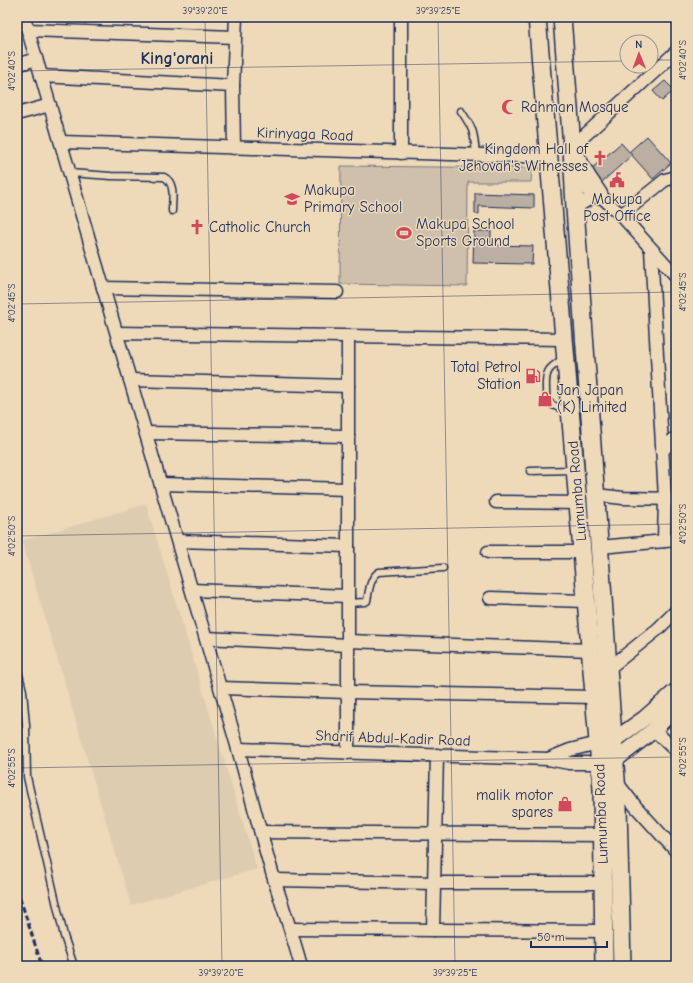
<svg xmlns="http://www.w3.org/2000/svg" width="693" height="983" viewBox="0 0 693 983" font-family="'Comic Neue',sans-serif">
	<style>
		.built { fill: #deccb1 }
		.green { fill: #cfc0ab; stroke: #757884 }
		.building { fill: #baafa2; stroke: #1b2f5e }
		.lines { fill: none; stroke-linecap: round; stroke-linejoin: round }
		.service-casing { stroke: #1b2f5e; stroke-width: 9 }
		.minor-casing { stroke: #1b2f5e; stroke-width: 15 }
		.tertiary-casing { stroke: #1b2f5e; stroke-width: 18 }
		.secondary-casing { stroke: #1b2f5e; stroke-width: 20 }
		.service { stroke: #eed9b8; stroke-width: 6 }
		.minor { stroke: #eed9b8; stroke-width: 12 }
		.tertiary { stroke: #eed9b8; stroke-width: 15 }
		.secondary { stroke: #eed9b8; stroke-width: 17 }
		.rail { stroke: #1b2f5e; stroke-width: 3; stroke-dasharray: 6 3; stroke-linecap: butt }
		.ticks { fill: none; stroke: #1b2f5e; stroke-width: 1; stroke-opacity: 0.45 }
		.labels { text-anchor: middle; dominant-baseline: central; stroke-width: 3; stroke-linejoin: round; paint-order: stroke }
		.poi-label { font-size: 15px; fill: #1b2f5e; stroke: #eed9b8; text-anchor: start }
		.street-label { font-size: 15px; fill: #1b2f5e; stroke: #eed9b8 }
		.quarter-label { font-size: 17px; font-weight: bold; fill: #1b2f5e; stroke: #eed9b8 }
		.neatline { fill: none; stroke: #1b2f5e; stroke-width: 1.5 }
		.ticks-label { font-size: 10px; text-anchor: middle; fill: #1b2f5e }
	</style>
	<rect width="100%" height="100%" fill="#eed9b8"/>
	<filter id="ink" filterUnits="userSpaceOnUse"><feTurbulence type="fractalNoise" baseFrequency=".025" numOctaves="2"/><feDisplacementMap in="SourceGraphic" scale="8" xChannelSelector="R" yChannelSelector="G"/><feConvolveMatrix kernelMatrix="1 2 1 2 8 2 1 2 1" color-interpolation-filters="sRGB"/></filter>
	<g filter="url(#ink)">
		<polygon class="built" points="146,504 257,869 131,905 22,541"/>
		<polygon class="green" points="341,166 532,168 531,182 468,182 467,286 340,284"/>
		<g class="building">
			<polygon points="665,81 674,90 662,101 653,91"/>
			<polygon points="647,136 671,163 653,179 629,152"/>
			<polygon points="621,143 632,155 602,182 591,169"/>
			<polygon points="475,193 534,195 534,208 479,206 479,214 475,214"/>
			<polygon points="474,231 491,231 491,245 533,246 532,264 473,263"/>
		</g>
		<g class="lines">
			<g class="service-casing">
				<g id="service">
					<path d="M461,111c13,19 13,21 15,44"/>
					<path d="M70,173l41,3 53,1c12,6 8,23 8,34"/>
					<path d="M564,358c-15,10 -19,12 -18,31 0,4 0,9 2,12 4,6 15,8 21,10"/>
					<polyline points="530,471 574,470"/>
					<path d="M348,603l17,-1 2,-1c2,-10 3,-24 12,-29l64,-4"/>
					<polyline points="17,666 23,691 26,725 27,777 64,936 74,966"/>
				</g>
			</g>
			<g class="minor-casing">
				<g id="minor">
					<path d="M24,17l214,732c12,43 23,87 36,130 9,29 19,57 27,87"/>
					<polyline points="28,30 235,37"/>
					<polyline points="17,65 36,59"/>
					<polyline points="41,76 233,86"/>
					<polyline points="17,114 50,105"/>
					<polyline points="61,142 549,157"/>
					<polyline points="572,147 676,52"/>
					<polyline points="234,148 233,86 236,17"/>
					<polyline points="401,153 401,17"/>
					<polyline points="574,184 599,195 604,199 621,215 676,276"/>
					<polyline points="575,208 592,197 599,195"/>
					<polyline points="621,215 665,180 676,177"/>
					<polyline points="651,249 665,498 664,541"/>
					<polyline points="103,288 337,292"/>
					<polyline points="117,333 564,339"/>
					<polyline points="130,380 348,386"/>
					<polyline points="146,433 348,436"/>
					<polyline points="662,451 676,437"/>
					<polyline points="161,484 348,489"/>
					<polyline points="596,495 623,498 676,499"/>
					<polyline points="496,502 578,503"/>
					<polyline points="178,541 348,546"/>
					<polyline points="600,547 676,540"/>
					<polyline points="488,552 582,552"/>
					<polyline points="192,590 348,596"/>
					<polyline points="490,598 586,601"/>
					<polyline points="206,638 348,645"/>
					<polyline points="348,641 590,650"/>
					<polyline points="608,669 658,629 676,611"/>
					<polyline points="221,688 348,692 594,697"/>
					<polyline points="654,730 676,751"/>
					<polyline points="238,749 548,759 569,763 600,763"/>
					<polyline points="348,753 348,337"/>
					<polyline points="548,759 570,750 598,743"/>
					<polyline points="617,783 636,807 676,851"/>
					<polyline points="261,832 602,835"/>
					<polyline points="275,880 434,883 603,883"/>
					<polyline points="291,929 604,931"/>
					<polyline points="433,930 437,755"/>
				</g>
			</g>
			<g class="tertiary-casing">
				<g id="tertiary">
					<polyline points="603,742 614,740 645,718 676,691"/>
					<polyline points="605,762 615,760 654,730 676,707"/>
				</g>
			</g>
			<g class="secondary-casing">
				<g id="secondary">
					<polyline points="537,17 602,789 604,966"/>
					<polyline points="562,17 572,147 575,208 618,807 622,966"/>
					<polyline points="575,155 587,177 599,195"/>
				</g>
			</g>
			<use href="#service" class="service"/>
			<use href="#minor" class="minor"/>
			<use href="#tertiary" class="tertiary"/>
			<use href="#secondary" class="secondary"/>
			<polyline class="rail" points="17,889 42,966"/>
		</g>
	</g>
	<path class="ticks" d="M205,17l17,949M438,17l17,949M672,17l4,254M651,60h25M17,71l610,-10M17,304l659,-12M17,536l659,-12M17,768l659,-11"/>
	<defs>
		<g id="mosque-bare" transform="scale(1.2)"><path d="M3.5-4.9A6 6 0 1 0 3.5 4.9A5 5 0 1 1 3.5-4.9Z" fill="#d1495b" stroke="#eed9b8" stroke-width="2.5" paint-order="stroke"/></g>
		<g id="church-bare" transform="scale(1.2)"><path d="M-1.2-6h2.4v3.5h3.3v2.4h-3.3V6h-2.4V-.1h-3.3v-2.4h3.3Z" fill="#d1495b" stroke="#eed9b8" stroke-width="2.5" paint-order="stroke"/></g>
		<g id="civic-bare" transform="scale(1.2)"><path d="M-.6-6.5H3V-4.5H.6V-3L4-1V1h2V6H-6V1h2V-1L-.6-3ZM-1.2 2.5V6h2.4V2.5Z" fill="#d1495b" stroke="#eed9b8" stroke-width="2.5" paint-order="stroke"/></g>
		<g id="school-bare" transform="scale(1.2)"><path d="M0-5L7-2L0 1L-7-2ZM-4 1L0 2.5L4 1V4Q0 6-4 4Z" fill="#d1495b" stroke="#eed9b8" stroke-width="2.5" paint-order="stroke"/></g>
		<g id="stadium-bare" transform="scale(1.2)"><path d="M0-5a6.5 5 0 1 0 0 10a6.5 5 0 1 0 0-10ZM-3.5-1.8h7v3.6h-7Z" fill="#d1495b" stroke="#eed9b8" stroke-width="2.5" paint-order="stroke"/></g>
		<g id="fuel-bare" transform="scale(1.2)"><path d="M-5.5-6h7V0h2V4h1.3V-2.5L3-4.5l.8-.8L6-3V5H2.5V1h-1V6h-7ZM-4.2-4.7v3.2H.2V-4.7Z" fill="#d1495b" stroke="#eed9b8" stroke-width="2.5" paint-order="stroke"/></g>
		<g id="shop-bare" transform="scale(1.2)"><path d="M-5-2.5h2.3a2.7 3.5 0 0 1 5.4 0H5L5.5 6h-11ZM-1.5-2.5h3a1.5 2.3 0 0 0-3 0Z" fill="#d1495b" stroke="#eed9b8" stroke-width="2.5" paint-order="stroke"/></g>
	</defs>
	<g fill-rule="evenodd">
		<use href="#mosque-bare" x="509" y="107"/>
		<use href="#church-bare" x="600" y="158"/>
		<use href="#civic-bare" x="617" y="180"/>
		<use href="#school-bare" x="292" y="199"/>
		<use href="#church-bare" x="197" y="227"/>
		<use href="#stadium-bare" x="404" y="233"/>
		<use href="#fuel-bare" x="533" y="376"/>
		<use href="#shop-bare" x="545" y="399"/>
		<use href="#shop-bare" x="565" y="804"/>
	</g>
	<g class="labels">
		<g class="poi-label">
			<text x="521" y="107">Rahman Mosque</text>
			<text x="588" y="149" text-anchor="end">Kingdom Hall of<tspan x="588" dy="17">Jehovah's Witnesses</tspan></text>
			<text x="304" y="190">Makupa<tspan x="304" dy="17">Primary School</tspan></text>
			<text x="617" y="199" text-anchor="middle">Makupa<tspan x="617" dy="17">Post Office</tspan></text>
			<text x="416" y="224">Makupa School<tspan x="416" dy="17">Sports Ground</tspan></text>
			<text x="209" y="227">Catholic Church</text>
			<text x="521" y="367" text-anchor="end">Total Petrol<tspan x="521" dy="17">Station</tspan></text>
			<text x="557" y="390">Jan Japan<tspan x="557" dy="17">(K) Limited</tspan></text>
			<text x="553" y="795" text-anchor="end">malik motor<tspan x="553" dy="17">spares</tspan></text>
		</g>
		<g class="street-label">
			<text transform="translate(305 134) rotate(2)">Kirinyaga Road</text>
			<text transform="translate(577 491) rotate(-95)">Lumumba Road</text>
			<text transform="translate(393 738) rotate(2)">Sharif Abdul-Kadir Road</text>
			<text transform="translate(601 814) rotate(-92)">Lumumba Road</text>
		</g>
		<g class="quarter-label">
			<text x="177" y="58">King'orani</text>
		</g>
	</g>
	<rect width="693" height="983" fill="none" stroke="#eed9b8" stroke-width="44"/>
	<g transform="translate(639 54) rotate(359)"><circle r="19" fill="#eed9b8" stroke="#9a9594"/>
	<path d="M0-3L7 15L0 10L-7 15Z" fill="#d1495b"/>
	<text y="-6" font-size="11" font-weight="bold" text-anchor="middle" fill="#1b2f5e">N</text>
	</g>
	<path d="M531 941v6h76v-6" fill="none" stroke="#1b2f5e" stroke-width="2"/>
	<text x="537" y="941" font-size="12" fill="#1b2f5e" stroke="#eed9b8" stroke-width="3" paint-order="stroke">50 m</text>
	<rect x="22" y="22" width="649" height="939" class="neatline"/>
	<g class="ticks-label">
		<text x="205" y="14">39°39'20"E</text>
		<text x="438" y="14">39°39'25"E</text>
		<text transform="translate(682 60) rotate(-90)" y="4">4°02'40"S</text>
		<text transform="translate(11 71) rotate(-90)" y="4">4°02'40"S</text>
		<text transform="translate(682 292) rotate(-90)" y="4">4°02'45"S</text>
		<text transform="translate(11 303) rotate(-90)" y="4">4°02'45"S</text>
		<text transform="translate(682 524) rotate(-90)" y="4">4°02'50"S</text>
		<text transform="translate(11 536) rotate(-90)" y="4">4°02'50"S</text>
		<text transform="translate(682 757) rotate(-90)" y="4">4°02'55"S</text>
		<text transform="translate(11 768) rotate(-90)" y="4">4°02'55"S</text>
		<text x="221" y="976">39°39'20"E</text>
		<text x="455" y="976">39°39'25"E</text>
	</g>
</svg>
